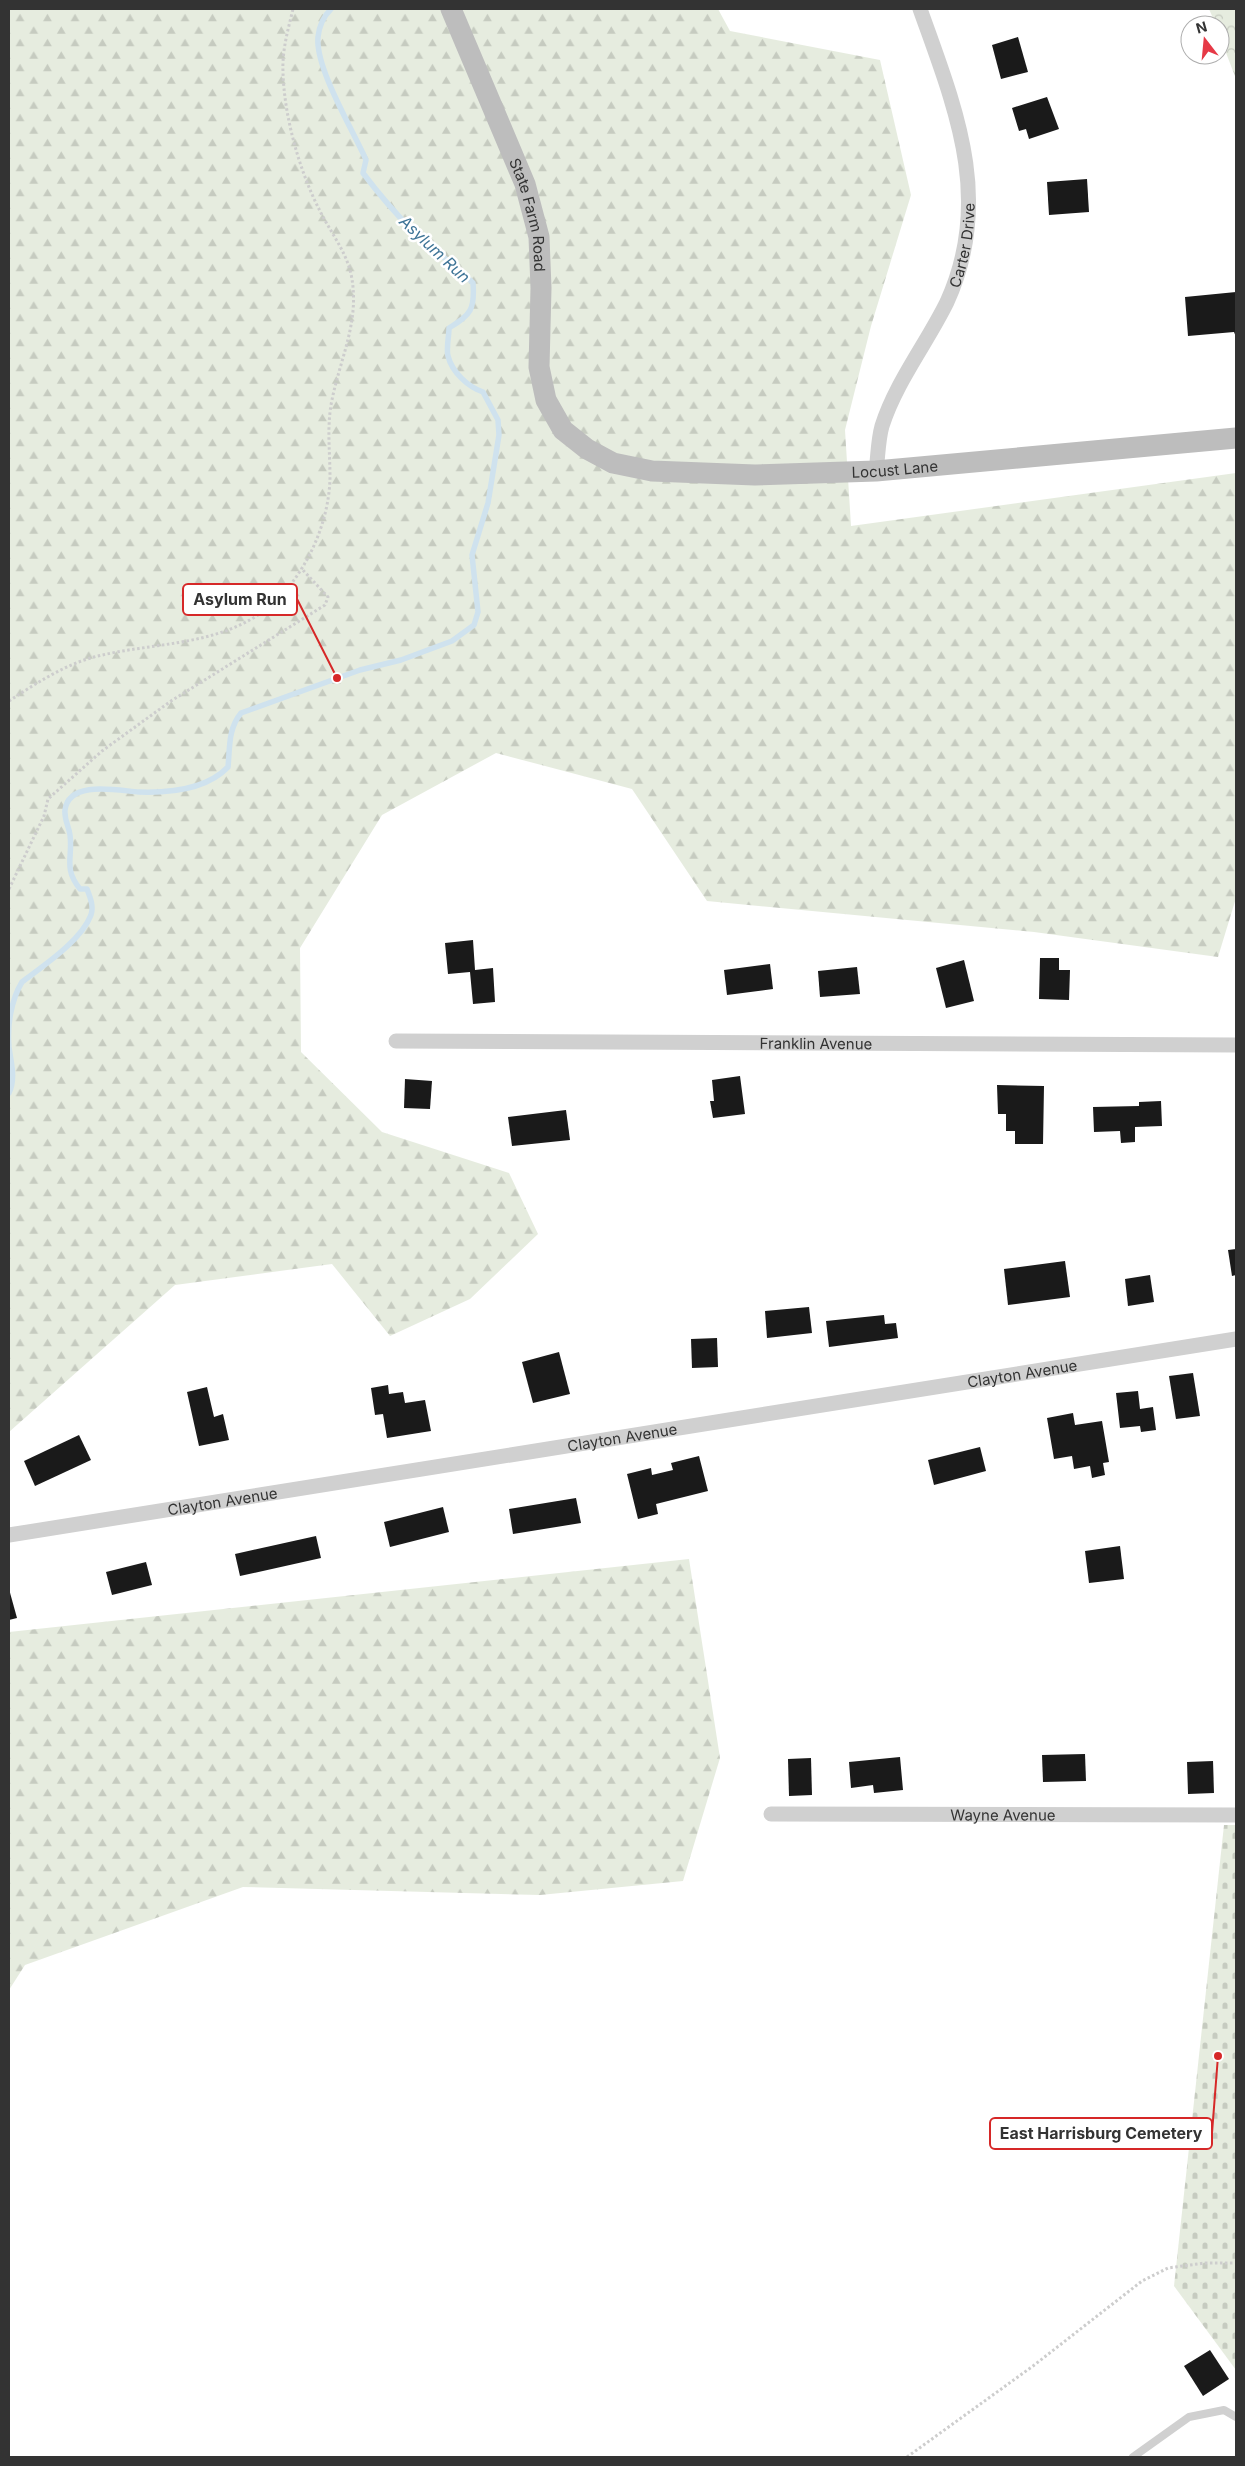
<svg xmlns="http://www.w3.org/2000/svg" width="1245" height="2466" viewBox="0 0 1245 2466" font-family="Inter,sans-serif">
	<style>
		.forest { fill: url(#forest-firs) }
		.cemetery { fill: url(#cemetery-stones) }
		.park { fill: url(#park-crowns) }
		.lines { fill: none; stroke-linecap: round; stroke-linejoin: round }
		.stream { stroke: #cfe2ee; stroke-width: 5.5 }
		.building { fill: #1a1a1a }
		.path { stroke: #cdcdcd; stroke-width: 3; stroke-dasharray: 2.5 2.5; stroke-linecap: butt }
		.lane { stroke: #d0d0d0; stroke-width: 8 }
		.street { stroke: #d0d0d0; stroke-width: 15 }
		.secondary { stroke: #bdbdbd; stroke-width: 21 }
		.labels { text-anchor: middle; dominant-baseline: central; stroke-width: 5; stroke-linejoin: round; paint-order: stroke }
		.street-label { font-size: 15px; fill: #333; stroke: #fff }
		.water-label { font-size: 16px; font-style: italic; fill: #3f7597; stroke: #fff }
		.leader { fill: none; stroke: #d62828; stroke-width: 2 }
		.callout-dot { fill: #d62828; stroke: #fff; stroke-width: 2 }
		.callout { fill: #fff; stroke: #d62828; stroke-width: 2 }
		.callout-label { font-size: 16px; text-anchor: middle; font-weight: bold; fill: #333 }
	</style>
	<defs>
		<pattern id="forest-firs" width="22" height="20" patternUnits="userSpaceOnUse" patternTransform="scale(1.25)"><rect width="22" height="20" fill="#e6ecdf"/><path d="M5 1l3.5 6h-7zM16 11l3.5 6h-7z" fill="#c6cbc0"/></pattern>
		<pattern id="cemetery-stones" width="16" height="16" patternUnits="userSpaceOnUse" patternTransform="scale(1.25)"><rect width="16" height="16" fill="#e6ecdf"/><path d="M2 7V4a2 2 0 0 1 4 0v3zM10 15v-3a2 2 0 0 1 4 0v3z" fill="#c6cbc0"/></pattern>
		<pattern id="park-crowns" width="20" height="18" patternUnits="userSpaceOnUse" patternTransform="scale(1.25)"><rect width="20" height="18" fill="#e6ecdf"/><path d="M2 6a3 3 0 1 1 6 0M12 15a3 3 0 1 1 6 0" fill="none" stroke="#c6cbc0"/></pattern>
	</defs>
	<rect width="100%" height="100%" fill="#fff"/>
	<g class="forest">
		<polygon points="9,9 718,9 730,31 880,60 911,195 871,326 845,430 851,526 1236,473 1236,898 1218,957 1034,932 707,901 632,789 496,753 382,815 300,948 301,1052 382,1132 509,1173 538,1234 470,1299 390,1336 332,1264 175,1285 9,1432"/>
		<polygon points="689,1559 720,1758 683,1881 540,1895 243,1887 25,1965 9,1990 9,1632"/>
	</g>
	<polygon class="cemetery" points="1224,1825 1236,1825 1236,2370 1174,2286"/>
	<polygon class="park" points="1209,9 1236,9 1236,79 1220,37 1220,25 1216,25"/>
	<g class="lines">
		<path class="stream" d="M9,1093c7,-15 2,-30 0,-46 -2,-21 2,-47 13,-65 21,-16 59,-41 69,-67 3,-9 -1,-18 -4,-26h-7c-17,-21 -7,-31 -10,-54 -1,-9 -6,-15 -5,-25 4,-31 55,-19 74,-18 30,1 68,-3 89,-25 2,-20 0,-38 13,-54l119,-43 41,-10 51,-19 22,-16 4,-13 -6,-57 16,-52 11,-68 -1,-15 -15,-28c-15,-5 -31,-20 -35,-36 -2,-8 1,-19 1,-28 22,-13 26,-19 24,-45 -19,-19 -40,-33 -59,-51 -18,-18 -36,-39 -51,-59l3,-13c-13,-30 -51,-92 -48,-123 1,-10 6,-21 13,-28"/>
	</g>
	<g class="building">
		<polygon points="1018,37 1028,72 1001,79 992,45"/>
		<polygon points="1047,97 1059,129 1029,139 1026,129 1019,131 1012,108"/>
		<polygon points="1087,179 1089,212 1049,215 1047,182"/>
		<polygon points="1236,292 1236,337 1234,332 1188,336 1185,297"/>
		<polygon points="473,940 475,970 493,968 495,1002 473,1004 470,972 448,974 445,943"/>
		<polygon points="1040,958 1059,958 1059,970 1070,970 1069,1000 1039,999"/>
		<polygon points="964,960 974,1001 946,1008 936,968"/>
		<polygon points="770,964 773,989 727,995 724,970"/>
		<polygon points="857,967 860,994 820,997 818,971"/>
		<polygon points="740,1076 745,1114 713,1118 710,1101 714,1101 712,1080"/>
		<polygon points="405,1079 432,1081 430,1109 404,1108"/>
		<polygon points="997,1085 1044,1086 1043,1144 1015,1144 1015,1131 1006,1131 1006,1114 998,1114"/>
		<polygon points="1161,1101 1162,1126 1135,1127 1135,1142 1121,1143 1120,1131 1094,1132 1093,1107 1139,1106 1139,1102"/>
		<polygon points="566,1110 570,1140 512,1146 508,1117"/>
		<polygon points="1236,1249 1236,1275 1232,1276 1228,1250"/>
		<polygon points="1065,1261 1070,1297 1008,1305 1004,1269"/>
		<polygon points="1150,1275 1154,1302 1128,1306 1125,1279"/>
		<polygon points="809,1307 812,1333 767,1338 765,1311"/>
		<polygon points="884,1315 885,1324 896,1323 898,1338 829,1347 826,1321"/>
		<polygon points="717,1338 718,1367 692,1368 691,1339"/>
		<polygon points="559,1352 570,1394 533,1403 522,1362"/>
		<polygon points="1193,1373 1200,1416 1176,1419 1169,1376"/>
		<polygon points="388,1385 389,1394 403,1392 405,1403 425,1400 431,1431 387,1438 383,1414 375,1415 371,1388"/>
		<polygon points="207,1387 214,1417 223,1414 229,1440 199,1446 187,1392"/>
		<polygon points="1138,1391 1140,1409 1153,1407 1156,1430 1141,1432 1140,1426 1120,1428 1116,1393"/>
		<polygon points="1073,1413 1075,1425 1102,1421 1109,1462 1103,1463 1105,1475 1092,1478 1090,1466 1074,1469 1072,1456 1054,1459 1047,1418"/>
		<polygon points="79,1435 91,1460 35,1486 24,1461"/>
		<polygon points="980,1447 986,1471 934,1485 928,1460"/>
		<polygon points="699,1456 708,1491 656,1504 658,1514 638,1519 627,1474 651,1468 652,1475 673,1470 671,1463"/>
		<polygon points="576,1498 581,1523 513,1534 509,1509"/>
		<polygon points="443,1507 449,1532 390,1547 384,1522"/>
		<polygon points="316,1536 321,1558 240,1576 235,1554"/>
		<polygon points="1120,1546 1124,1579 1089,1583 1085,1551"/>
		<polygon points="146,1562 152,1585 112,1595 106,1572"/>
		<polygon points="9,1589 17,1618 9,1620"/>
		<polygon points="1085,1754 1086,1781 1043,1782 1042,1755"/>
		<polygon points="900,1757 903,1790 874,1793 873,1785 851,1788 849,1762"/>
		<polygon points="811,1758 812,1795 789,1796 788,1759"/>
		<polygon points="1213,1761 1214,1793 1188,1794 1187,1762"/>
		<polygon points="1210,2350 1229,2379 1203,2396 1184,2366"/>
	</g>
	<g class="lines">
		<g class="path">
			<path d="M9,701c26,-17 55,-36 85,-44 58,-15 122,-10 171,-47 38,-29 64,-84 65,-132 0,-25 -3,-49 1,-73 8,-45 30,-84 20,-131 -5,-23 -22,-44 -32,-65 -20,-39 -35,-94 -36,-137 -1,-22 5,-42 10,-63"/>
			<polyline points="9,889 44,816 48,799 102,751 171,701 325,605 328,597 301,568"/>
			<polyline points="907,2457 1033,2366 1142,2281 1168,2268 1205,2263 1236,2263"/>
		</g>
		<polyline class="lane" points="1133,2457 1189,2417 1224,2410 1236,2417"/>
		<g class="street">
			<path id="s1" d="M876,471c2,-14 2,-31 6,-45 14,-44 45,-83 65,-124 47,-103 8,-195 -27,-293"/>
			<path id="s2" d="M396,1041l840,4"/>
			<path id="s3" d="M9,1535l1227,-196"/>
			<path id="s4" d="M771,1814l465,1"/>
		</g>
		<path class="secondary" id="s5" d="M451,9l74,175 14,53 2,51 -2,79 7,33 17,30 24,19 26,14 39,8 103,4 121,-4 360,-33"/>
	</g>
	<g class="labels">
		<g class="street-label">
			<text stroke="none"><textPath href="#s5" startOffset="221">State Farm Road</textPath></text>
			<text stroke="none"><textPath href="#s1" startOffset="245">Carter Drive</textPath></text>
			<text stroke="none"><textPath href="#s5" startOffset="786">Locust Lane</textPath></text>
			<text stroke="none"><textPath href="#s2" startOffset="420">Franklin Avenue</textPath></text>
			<text stroke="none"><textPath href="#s3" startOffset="1026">Clayton Avenue</textPath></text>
			<text stroke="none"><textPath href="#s3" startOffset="621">Clayton Avenue</textPath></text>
			<text stroke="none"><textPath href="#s3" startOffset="216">Clayton Avenue</textPath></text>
			<text stroke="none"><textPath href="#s4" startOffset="232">Wayne Avenue</textPath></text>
		</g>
		<g class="water-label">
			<text transform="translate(435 249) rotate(43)">Asylum Run</text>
		</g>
	</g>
	<path class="leader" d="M337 678L297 599M1218 2056L1212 2133"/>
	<g class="callout-dot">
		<circle cx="337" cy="678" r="5"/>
		<circle cx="1218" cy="2056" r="5"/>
	</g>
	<g class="callout">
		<rect x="183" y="584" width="114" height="31" rx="5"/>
		<rect x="990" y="2118" width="222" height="31" rx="5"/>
	</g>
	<g class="callout-label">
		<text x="240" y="605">Asylum Run</text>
		<text x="1101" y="2139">East Harrisburg Cemetery</text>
	</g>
	<rect width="1245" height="2466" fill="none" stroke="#333333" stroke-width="20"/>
	<g transform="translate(1205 40) rotate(344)"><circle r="24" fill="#ffffff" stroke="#adadad"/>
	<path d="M0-4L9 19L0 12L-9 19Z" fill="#e63946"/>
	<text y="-8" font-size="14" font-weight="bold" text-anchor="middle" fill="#333333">N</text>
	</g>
</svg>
